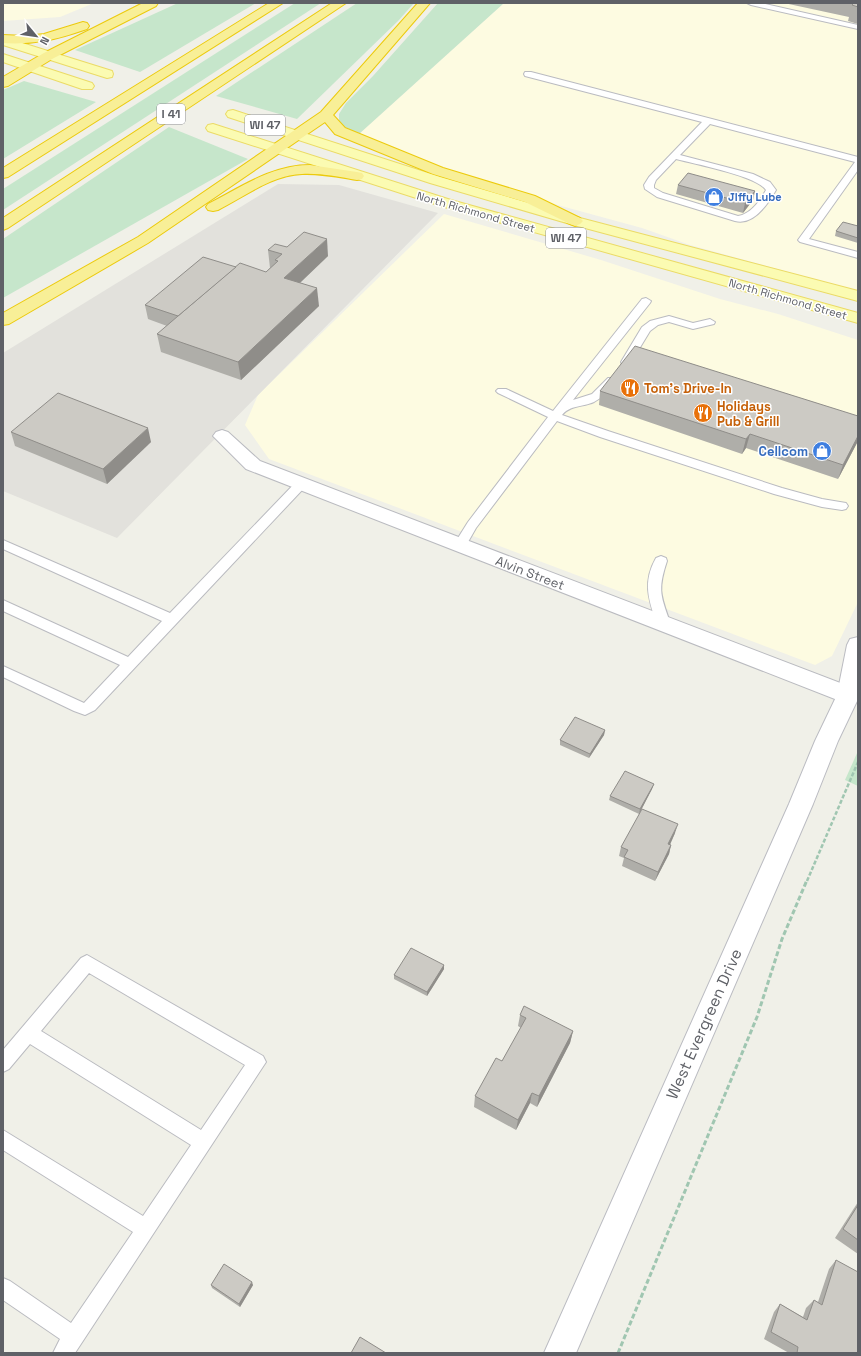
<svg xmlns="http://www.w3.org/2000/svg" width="861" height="1356" viewBox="0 0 861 1356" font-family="'Space Grotesk',sans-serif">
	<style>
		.commercial { fill: #fdfbe1 }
		.industrial { fill: #e2e1dc }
		.green { fill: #c6e6cb }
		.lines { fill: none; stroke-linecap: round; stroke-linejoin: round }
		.lane-casing { stroke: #babbc0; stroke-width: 2 }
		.street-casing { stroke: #babbc0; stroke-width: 2 }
		.secondary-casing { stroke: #bbbcc2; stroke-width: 2 }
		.primary-casing { stroke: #ebdb66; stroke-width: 2 }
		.highway-casing { stroke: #ecca0c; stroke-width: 2 }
		.path-far1 { stroke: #a0c6b1; stroke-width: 2.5; stroke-dasharray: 4 2; stroke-linecap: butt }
		.path { stroke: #a0c6b1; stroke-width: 3; stroke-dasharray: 5 2.5; stroke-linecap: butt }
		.lane { fill: #fff; fill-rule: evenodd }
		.street { fill: #fff; fill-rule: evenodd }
		.secondary { fill: #fff; fill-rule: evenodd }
		.primary { fill: #fbfbb2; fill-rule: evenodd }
		.highway { fill: #f8ef97; fill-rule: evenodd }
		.wall { fill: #afaea9 }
		.shaded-wall { fill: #8f8d89 }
		.building { fill: #cccac4; stroke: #8f8d89 }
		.labels { text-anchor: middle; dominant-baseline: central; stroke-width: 3; stroke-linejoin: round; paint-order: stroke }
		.far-shop-label { font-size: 11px; font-weight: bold; fill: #366cbe; stroke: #fff; text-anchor: start }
		.far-street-label { font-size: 11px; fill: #5f6167; stroke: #fff }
		.shield { fill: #fff; stroke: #8f9095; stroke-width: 1 }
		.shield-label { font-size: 12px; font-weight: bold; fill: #5f6167 }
		.food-label { font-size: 13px; font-weight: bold; fill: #c56008; stroke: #fff; text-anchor: start }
		.shop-label { font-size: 13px; font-weight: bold; fill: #366cbe; stroke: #fff; text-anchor: end }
		.street-label { font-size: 13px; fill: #5f6167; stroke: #fff }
		.near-street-label { font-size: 16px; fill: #5f6167; stroke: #fff }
	</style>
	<rect width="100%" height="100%" fill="#f0f0e8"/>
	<g class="commercial">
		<polygon points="3,3 94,3 60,17 3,21"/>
		<polygon points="504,3 858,3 858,291 690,245 642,228 543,201 456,174 359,134"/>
		<polygon points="444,214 601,260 720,299 778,314 858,340 858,602 832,656 815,665 269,459 245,425 258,395"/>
	</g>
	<polygon class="industrial" points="278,184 339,185 438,213 117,538 3,491 3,353"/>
	<g class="green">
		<polygon points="178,3 256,3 140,72 75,50"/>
		<polygon points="295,3 321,3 3,210 3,189"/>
		<polygon points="357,3 414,3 399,20 297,119 216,96"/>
		<polygon points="438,3 504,3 359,134 345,127 339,122 339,114 346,103 373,76"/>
		<polygon points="24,81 96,102 3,159 3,90"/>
		<polygon points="169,127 248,159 3,298 3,239"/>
		<polygon points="858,751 858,786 845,780"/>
	</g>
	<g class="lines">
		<g class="lane-casing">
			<g id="lane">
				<polygon points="747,3 761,3 858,25 858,29 751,5"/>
				<path d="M525,72h6l327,85v13l-49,69 49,13v6l-58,-16 -2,-2 57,-78 -145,-38 -30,31 73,19 17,8 6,8c-8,14 -23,36 -41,31l-78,-24 -12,-8 -1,-4 5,-8 53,-55 -177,-46 -1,-2zM676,159c19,5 81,17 90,31 -6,11 -15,24 -28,26l-75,-23 -9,-5v-3l2,-5z"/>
				<path d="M646,298l5,3 -1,2 -77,97 19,-6 16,-16h8l2,2 -2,2c-6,8 -13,15 -22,20 -11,5 -24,3 -32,13l46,16 174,57 40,11 24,4 2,3 -2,3 -4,1 -20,-3 -48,-13 -174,-57 -43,-16 -81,107 -12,21 -5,1 -5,-1 -1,-3 15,-24 80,-105 -50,-24 -2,-2 2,-2h8l47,22 89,-112z"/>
				<polygon points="669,316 693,323 710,319 715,322 714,324 693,329 669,322 658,325 650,331 630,364 622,364 621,362 642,327 650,321"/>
				<polygon points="301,480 305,481 307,484 305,487 95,710 85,715 74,711 3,677 3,666 84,703 120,665 3,611 3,600 128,657 162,621 3,549 3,540 170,613 297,481"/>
				<path d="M661,556l5,2 1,3c-10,30 -6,35 4,64l-2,4 -5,1 -5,-1 -2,-4c-8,-25 -15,-42 -1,-67z"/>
				<path d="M87,955l176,101 3,6 -191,291h-22l7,-14 -57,-39v-22l7,3 61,42 62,-91 -130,-82v-20l140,86 48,-71 -161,-101 -21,25 -6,3v-22l78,-92zM89,973l156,92 -44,65 -160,-99z"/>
			</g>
		</g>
		<g class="street-casing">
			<polygon id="street" points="222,430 228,432 260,461 856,689 858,697 856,701 848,704 840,701 246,469 213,436 216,432"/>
		</g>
		<g class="secondary-casing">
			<polygon id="secondary" points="858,637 858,699 838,741 813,804 576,1353 544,1353 789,804 815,741 837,695 847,645 850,639"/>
		</g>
		<g class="primary-casing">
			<g id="primary">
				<polygon points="3,37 112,71 113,74 112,77 107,78 3,45"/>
				<polygon points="3,54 92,83 94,86 92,89 82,89 3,62"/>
				<polygon points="233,110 440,177 580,218 858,291 858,301 570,224 430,183 228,117 226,114 228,111"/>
				<polygon points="213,124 451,200 858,313 858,323 441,206 208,131 206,128 208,125"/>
			</g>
		</g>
		<g class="highway-casing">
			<g id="highway">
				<polygon points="143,3 158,3 156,6 52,59 8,86 3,87 3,77 44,53"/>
				<polygon points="269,3 283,3 8,177 3,178 3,168"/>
				<polygon points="332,3 346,3 8,228 3,230 3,218"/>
				<polygon points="418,3 430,3 333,115 345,128 443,168 535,196 580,218 583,221 580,224 575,226 570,224 525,202 433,174 335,134 325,122 148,243 9,324 3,325 3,313 138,237 321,112"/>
				<path d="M83,22l4,1 2,3 -2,3c-29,10 -52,16 -84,14v-8l23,1 18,-2z"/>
				<path d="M310,165l47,7 5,1 2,3 -2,3 -5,1c-18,-3 -36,-7 -55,-6 -30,1 -58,23 -84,36l-5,1 -5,-1 -2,-3 2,-3c33,-17 64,-39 102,-39z"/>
			</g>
		</g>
		<polyline class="path-far1" points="807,881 858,762"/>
		<polyline class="path" points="618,1353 757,1017 782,939 807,880"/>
		<use href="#lane" class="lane"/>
		<use href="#street" class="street"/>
		<use href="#secondary" class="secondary"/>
		<use href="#primary" class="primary"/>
		<use href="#highway" class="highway"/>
	</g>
	<g class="wall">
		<polygon points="784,3 858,3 858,24 848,21 849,17"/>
		<polygon points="678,185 755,191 753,200 743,213 676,194"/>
		<polygon points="858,226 858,243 835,236 836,231"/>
		<polygon points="287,247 328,256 300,283 319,306 241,380 161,352 157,334 167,326 148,319 145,305 266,272 270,268 268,250"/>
		<polygon points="600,391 858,416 858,441 838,479 746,448 742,454 599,405"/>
		<polygon points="11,432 151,442 107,484 15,446"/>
		<polygon points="605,730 604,735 589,758 560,745 560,740"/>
		<polygon points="654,784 652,789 639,814 609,800 610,796"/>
		<polygon points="675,833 670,845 671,845 669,854 655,881 622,866 624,858 619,856 621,847"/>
		<polygon points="444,965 444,969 427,996 394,979 394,975"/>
		<polygon points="520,1015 573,1031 570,1043 537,1107 530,1103 516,1130 474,1107 475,1096 502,1061 521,1028 518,1026"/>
		<polygon points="858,1202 858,1254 835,1238"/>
		<polygon points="836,1260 858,1353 789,1353 764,1339 774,1312 780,1304 803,1317 806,1308 814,1300 818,1302 829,1269"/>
		<polygon points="211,1285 253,1285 240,1307 212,1288"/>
	</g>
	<g class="shaded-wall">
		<polygon points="755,191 753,200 743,213 745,203"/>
		<polygon points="327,239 328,256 286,296 284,278"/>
		<polygon points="317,288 319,306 241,380 238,362"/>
		<polygon points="148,428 151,442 107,484 103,469"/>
		<polygon points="750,434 746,448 742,454 746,439"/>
		<polygon points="858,436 858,441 838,479 843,465"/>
		<polygon points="605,730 604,735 589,758 590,754"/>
		<polygon points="654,784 652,789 639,814 640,809"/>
		<polygon points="678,824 675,833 666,853 668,844"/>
		<polygon points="671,845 669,854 655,881 658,872"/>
		<polygon points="444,965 444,969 427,996 427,992"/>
		<polygon points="573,1031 570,1043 537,1107 539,1096"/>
		<polygon points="532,1093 530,1103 516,1130 518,1120"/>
		<polygon points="252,1282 253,1285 240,1307 239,1304"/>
	</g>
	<g class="building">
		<polygon points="854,3 858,3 858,7 852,5"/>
		<polygon points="688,173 755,191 745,203 678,185"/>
		<polygon points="843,222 858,226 858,238 836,231"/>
		<polygon points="304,232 327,239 284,278 317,288 238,362 157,334 240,263 266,272 278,261 275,260 282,254 268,250 275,244 287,247"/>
		<polygon points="203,257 236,267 178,316 145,305"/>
		<polygon points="635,346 858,416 858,436 843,465 750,434 746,439 600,391"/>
		<polygon points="58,393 148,428 103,469 11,432"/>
		<polygon points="575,717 605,730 590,754 560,740"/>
		<polygon points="625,771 654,784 640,809 610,796"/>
		<polygon points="642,809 678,824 668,844 671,845 658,872 624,857 628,850 621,847"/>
		<polygon points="411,948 444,965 427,992 394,975"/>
		<polygon points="524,1006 573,1031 539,1096 532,1093 518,1120 475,1096 496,1058 502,1061 526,1018 520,1015"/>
		<polygon points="858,1205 858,1240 843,1229"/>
		<polygon points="836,1260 858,1272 858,1353 797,1353 798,1347 771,1332 780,1304 807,1320 814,1300 822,1305"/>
		<polygon points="224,1264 252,1282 239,1304 211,1285"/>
		<polygon points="360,1337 386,1353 351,1353"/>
	</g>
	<defs>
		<g id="shop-disc" transform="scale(1)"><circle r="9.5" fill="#3f7fe0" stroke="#fff"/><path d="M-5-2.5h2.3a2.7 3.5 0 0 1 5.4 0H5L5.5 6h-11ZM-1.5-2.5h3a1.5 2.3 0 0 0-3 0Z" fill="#fff"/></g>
		<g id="restaurant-disc" transform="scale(1)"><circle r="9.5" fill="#e8710a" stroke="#fff"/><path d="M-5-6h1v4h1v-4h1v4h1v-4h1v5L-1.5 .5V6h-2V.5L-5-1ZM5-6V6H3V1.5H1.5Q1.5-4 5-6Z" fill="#fff"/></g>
	</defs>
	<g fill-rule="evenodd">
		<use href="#shop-disc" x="714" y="197"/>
		<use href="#restaurant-disc" x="630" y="388"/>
		<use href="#restaurant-disc" x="703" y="413"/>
		<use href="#shop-disc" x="822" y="451"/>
	</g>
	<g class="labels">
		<g class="far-shop-label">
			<text x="728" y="197">Jiffy Lube</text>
		</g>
		<g class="far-street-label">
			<text transform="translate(476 212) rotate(16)">North Richmond Street</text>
			<text transform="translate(788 299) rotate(16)">North Richmond Street</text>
		</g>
		<g class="shield">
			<rect x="157" y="104" width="28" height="20" rx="3"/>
			<rect x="245" y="115" width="40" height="20" rx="3"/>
			<rect x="546" y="228" width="40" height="20" rx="3"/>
		</g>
		<g class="shield-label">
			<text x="171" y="114">I 41</text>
			<text x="265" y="125">WI 47</text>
			<text x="566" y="238">WI 47</text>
		</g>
		<g class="food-label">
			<text x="644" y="388">Tom's Drive-In</text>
			<text x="717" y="406">Holidays<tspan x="717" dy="15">Pub &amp; Grill</tspan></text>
		</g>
		<g class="shop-label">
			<text x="808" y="451">Cellcom</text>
		</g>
		<g class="street-label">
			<text transform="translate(530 573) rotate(21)">Alvin Street</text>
		</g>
		<g class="near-street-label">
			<text transform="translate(704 1024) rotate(-66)">West Evergreen Drive</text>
		</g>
	</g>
	<rect width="861" height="1356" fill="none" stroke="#5f6167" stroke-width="8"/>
	<g transform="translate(36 36) rotate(119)" stroke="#ffffff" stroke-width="3" paint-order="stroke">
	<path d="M0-3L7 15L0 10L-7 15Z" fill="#5f6167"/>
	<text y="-6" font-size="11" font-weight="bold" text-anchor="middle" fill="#5f6167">N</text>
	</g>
</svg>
